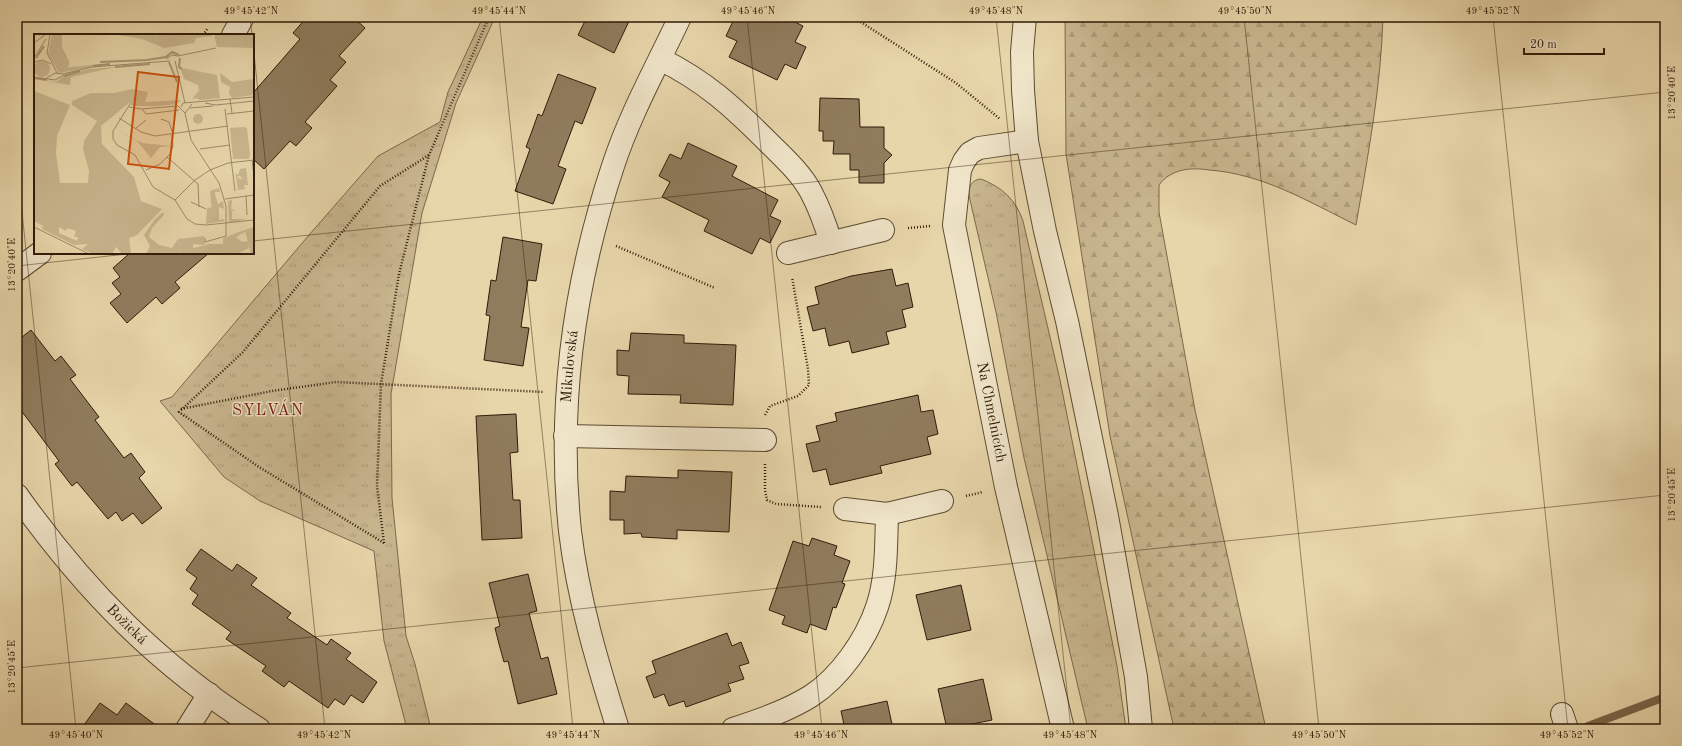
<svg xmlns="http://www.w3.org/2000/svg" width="1682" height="746" viewBox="0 0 1682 746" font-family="'Old Standard TT',serif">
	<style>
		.grass { fill: url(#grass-tufts); stroke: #7c684c }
		.forest { fill: url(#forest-firs); stroke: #7c684c }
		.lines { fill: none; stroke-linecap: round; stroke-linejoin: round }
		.stream { stroke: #786549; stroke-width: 8 }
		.building { fill: #8f7c5d; stroke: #2f1b09 }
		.street-casing { stroke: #5d4a31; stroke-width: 24 }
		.path { stroke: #2f1b09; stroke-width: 2.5; stroke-dasharray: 1 2; stroke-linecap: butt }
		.street { stroke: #efe4c8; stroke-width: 22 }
		.ticks { fill: none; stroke: #2f1b09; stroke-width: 1; stroke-opacity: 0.45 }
		.labels { text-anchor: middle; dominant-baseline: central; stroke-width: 3; stroke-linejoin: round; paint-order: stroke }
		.street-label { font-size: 15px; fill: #2f1b09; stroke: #efe4c8 }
		.neighbourhood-label { font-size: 16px; letter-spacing: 1px; fill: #7a1f14; stroke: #efe4c8 }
		.inset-river { fill: none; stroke: #a89673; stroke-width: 2 }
		.inset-road { fill: none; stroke: #9d8b6a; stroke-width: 1 }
		.view { fill: #cc500c; fill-opacity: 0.15; stroke: #cc500c; stroke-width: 2 }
		.inset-edge { fill: none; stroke: #2f1b09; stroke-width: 2 }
		.neatline { fill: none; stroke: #2f1b09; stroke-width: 1.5 }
		.ticks-label { font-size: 10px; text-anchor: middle; fill: #2f1b09 }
	</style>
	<defs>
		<pattern id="grass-tufts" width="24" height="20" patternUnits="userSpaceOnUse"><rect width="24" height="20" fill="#c8b68f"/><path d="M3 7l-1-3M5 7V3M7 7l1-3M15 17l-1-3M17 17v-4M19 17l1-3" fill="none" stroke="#ac9c7a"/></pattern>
		<pattern id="forest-firs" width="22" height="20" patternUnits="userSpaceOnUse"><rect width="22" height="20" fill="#c8b68f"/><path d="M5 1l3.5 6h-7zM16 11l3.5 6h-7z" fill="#ac9c7a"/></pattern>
	</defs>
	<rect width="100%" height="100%" fill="#e7d6aa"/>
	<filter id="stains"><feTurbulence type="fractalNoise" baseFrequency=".005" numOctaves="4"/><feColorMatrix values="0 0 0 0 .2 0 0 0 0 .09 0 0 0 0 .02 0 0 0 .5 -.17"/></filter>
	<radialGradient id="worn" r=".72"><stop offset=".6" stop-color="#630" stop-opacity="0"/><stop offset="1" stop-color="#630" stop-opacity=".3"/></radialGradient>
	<g class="grass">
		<polygon points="483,17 495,17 456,103 422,213 391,394 392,498 406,636 415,664 431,729 407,729 384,641 374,551 260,501 224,477 160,401 172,397 309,235 378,156 440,122 448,92"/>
		<path d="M981,179c21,8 35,21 42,42l37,159 57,286 9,63h-38l-64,-271 -28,-146 -26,-112c-2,-10 -1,-20 11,-21z"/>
	</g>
	<path class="forest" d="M1065,17h318c-2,70 -15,138 -27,208 -49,-24 -93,-51 -147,-55 -14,-2 -27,-2 -39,5 -4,2 -8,6 -11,10v27l36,198 71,319h-92l-64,-293 -44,-282z"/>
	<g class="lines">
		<polyline class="stream" points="1588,726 1665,697"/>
	</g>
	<g class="building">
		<polygon points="307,17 353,17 365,28 339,56 346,62 330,80 337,86 305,122 312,128 296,146 290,141 264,169 253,159 253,93 300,39 293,33"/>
		<polygon points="587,17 631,17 614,53 578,35"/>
		<polygon points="735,17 785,17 803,26 795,42 806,47 796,69 785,64 777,80 729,57 737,41 726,36"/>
		<polygon points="558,74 596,88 582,124 575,121 558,166 566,169 553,204 515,191 530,149 526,147 532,131 538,114 542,116"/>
		<polygon points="820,98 859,99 860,127 884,127 884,148 892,155 884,163 884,183 859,183 859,170 850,170 850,154 833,154 834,141 823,141 823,131 819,131"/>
		<polygon points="688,143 737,166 732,176 778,200 770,216 781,221 770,243 760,238 752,254 704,231 709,220 662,197 670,182 659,176 670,154 681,159"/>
		<polygon points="503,237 542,244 536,281 528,280 521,327 529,328 523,366 484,360 490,316 486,315 491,280 496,281"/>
		<polygon points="130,253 209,253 175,282 180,288 162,304 156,297 127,323 110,303 121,294 112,283 120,277 113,268"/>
		<polygon points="892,269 896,286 908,283 913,307 902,310 906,327 886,332 889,344 852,353 849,341 829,346 825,328 813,331 807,307 819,304 815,287 851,276"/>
		<polygon points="31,330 55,361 61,356 76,375 70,379 99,417 95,420 124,458 131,453 145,472 139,478 162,508 142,524 133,513 122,521 116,512 108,519 77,482 72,486 55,464 59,461 17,405 17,341"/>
		<polygon points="631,333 684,335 684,343 736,345 733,405 680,403 681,395 628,394 629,376 617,375 617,350 629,351"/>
		<polygon points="918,395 921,412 933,410 938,434 927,437 931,454 880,466 882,473 830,485 826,469 813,472 806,444 820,441 816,426 837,421 835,413"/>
		<polygon points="516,414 518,452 510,453 513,500 520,500 522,538 482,540 476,416"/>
		<polygon points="678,470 732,472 729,532 677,530 677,539 642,537 641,533 624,534 624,520 610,520 610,491 625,492 626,476 678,478"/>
		<polygon points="812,538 837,546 834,555 850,561 842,583 845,584 836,608 833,607 826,630 810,624 807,633 782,624 785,616 769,610 793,541 809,546"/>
		<polygon points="201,549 232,571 237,564 257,578 251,585 291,613 287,618 327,645 331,639 351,653 346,659 377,682 363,703 351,695 344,705 335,699 328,708 289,681 284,687 262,671 266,666 226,639 231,632 192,604 198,595 190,589 197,578 186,570"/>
		<polygon points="528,574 537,611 529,613 541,659 548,657 557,694 518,704 508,661 504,662 499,644 495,628 500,626 489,583"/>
		<polygon points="961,585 971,630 927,640 916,595"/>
		<polygon points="727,633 732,646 741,642 749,663 739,666 744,679 728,684 731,691 686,707 684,701 669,706 664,694 654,698 646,677 656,673 652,661"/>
		<polygon points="983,679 992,720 947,729 938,689"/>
		<polygon points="887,701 893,729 845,729 841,711"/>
		<polygon points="100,703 117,715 126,703 161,729 81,729"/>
	</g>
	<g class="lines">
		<g class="street-casing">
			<g id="street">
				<polyline points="1025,17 1022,52 1023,90 1027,141 1045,231 1067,321 1107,516 1136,677 1141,729"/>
				<polyline points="233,35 243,17"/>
				<path d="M660,59c45,22 73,48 108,83 15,15 33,31 43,50 9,17 15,34 20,51"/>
				<path id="s1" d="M1027,141l-48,7 -9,5 -6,8 -4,9 -6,55 52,262 57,242"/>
				<polyline points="788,253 883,230"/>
				<polyline points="17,270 40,253"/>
				<polyline points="565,436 765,440"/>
				<path id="s2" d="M17,495c68,96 142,171 242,234"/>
				<polyline points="845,509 887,514 942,501"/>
				<polyline points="1562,714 1567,729"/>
				<polyline points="187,729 209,694"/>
				<path id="s3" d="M618,729c-20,-64 -40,-130 -48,-198 -13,-126 3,-245 43,-365 17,-52 44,-100 67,-149"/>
				<path d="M733,729c27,-9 54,-18 78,-33 29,-19 55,-56 66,-89 10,-29 9,-62 10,-93"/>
			</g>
		</g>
		<g class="path">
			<polyline points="853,17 956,83 1000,119"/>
			<polyline points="203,35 208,28"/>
			<polyline points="908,228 931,226"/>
			<polyline points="616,246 715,288"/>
			<polyline points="181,409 272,391 336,382 544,392"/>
			<polyline points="765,415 770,406 798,396 809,385 808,369 792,277"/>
			<polyline points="765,464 765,490 767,500 776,504 821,507"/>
			<polyline points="966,496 983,492"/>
			<polyline points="384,543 259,467 179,412 243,352 380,186 429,155"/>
			<polyline points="384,543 377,486 381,384 399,274 429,155 489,17"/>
		</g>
		<use href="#street" class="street"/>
	</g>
	<path class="ticks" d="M250,17l2,18M499,17l74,712M747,17l75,712M996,17l75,712M1244,17l75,712M1493,17l75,712M253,44l72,685M17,164l59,565M253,241l1412,-149M17,266l119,-13M17,668l1648,-173"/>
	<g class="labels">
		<g class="street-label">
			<text stroke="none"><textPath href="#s3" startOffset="369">Mikulovská</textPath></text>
			<text stroke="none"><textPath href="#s1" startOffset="325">Na Chmelnicích</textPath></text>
			<text stroke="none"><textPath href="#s2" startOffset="170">Božická</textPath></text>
		</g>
		<g class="neighbourhood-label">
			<text x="268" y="411">SYLVÁN</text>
		</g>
	</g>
	<g transform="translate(34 34)">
		<rect width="220" height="220" fill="#e7d6aa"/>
		<path d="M18,0h10v13l6,12h-7l2,9 35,-4h11l-50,9 -11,-19zM80,0h42l1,11 -15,-6zM0 35a8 8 0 1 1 16 0a8 8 0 1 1-16 0ZM82,33l-45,10 -1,8 -36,-6 22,3 8,-6 25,-7zM146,33l5,4 18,3v9l-7,14 2,1 -6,1 7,-9 -1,-5 -14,-6zM210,93l3,1 3,26 -1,5h-16l-3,-31zM82,95l26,14 30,3 -12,1 -9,11 -14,-17zM212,134l2,17h-4l1,4 -7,1 -2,-13 7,3 -3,-4 -4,1 -1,-4 3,2 2,-6zM198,166l-1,9 5,2h-4v8h14l-17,4 -1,-22zM179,173v16l-7,1 1,-16z" fill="#c8b68f"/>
		<path d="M122,0h56v2l-16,2 -2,5 -30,5 -7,-3zM180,0h40v14l-37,-1zM24.5 29a5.5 5.5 0 1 1 11 0a5.5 5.5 0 1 1-11 0ZM148,34l35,7 3,23 -21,2 -3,-3 7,-14v-9l-18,-3zM186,39l12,9 22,-3v16l-22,3 -3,-4 1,-7 -9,-5zM98,55l16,3 -3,10 36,-2 -4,4 -19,2h-25l-4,-3 -28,23 1,18 32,33 7,24 21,8 -25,26 -8,3 2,16h-9l-6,-7 -4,7 -24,-10 -14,1 -32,-16 1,-3 -9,-5v-130l36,14 -13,31 -1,17 4,30h28l1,-12 -6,-22 1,-8 13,-20 -25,-16v-4l19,-8h23zM25,193l7,4 1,-3 9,3 -2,6h4l-1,4 -18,-8zM129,178l1,3 -12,13 -3,9 10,8 13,3 6,-9 2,15h-34l4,-8 -6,-11 11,-16z" fill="#c8b68f" fill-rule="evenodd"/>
		<path d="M220,193v27h-3l-6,-24z" fill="#c8b68f"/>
		<path d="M159 85a5 5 0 1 1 10 0a5 5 0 1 1-10 0ZM185,154l1,4h-5v2l3,10 5,-3 1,8 -5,-2v13l5,-1v2l-11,2 -3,-32zM211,196v2l-9,5 6,5 6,-1 1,7 -12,6h-57l-2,-15 26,-3 1,9 -12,-1v4l14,-3 1,6 -1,-7h16v-6zM54,210l12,3 12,7h-19l-11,-5z" fill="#c8b68f"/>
		<path class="inset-river" d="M2,24l8,-12M146,24l-1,9 3,2M66,28l47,-2 19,-3 6,-5 7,3M135,28l8,20M59,32l17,-2M81,33l35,-3M30,42l16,-5M0,44l13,2"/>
		<path class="inset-road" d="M16,0l-3,19 10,20M0,9l12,-9M0,24l12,-19M132,25l6,-4 6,1 38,-8M141,27l10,42M0,28l9,-2 8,4M0,43l21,3 9,-5M11,45l10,-6 8,1 29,-7 78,-6M196,65l2,14M171,69l11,2 38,-4M96,70l-17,27v8l4,6 18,10 18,32 22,13 12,19 8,5 11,1 48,-5M158,70l-7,9 6,27 28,43 7,23v30l-21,6v-4M95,73l12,2 37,-3 7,7M147,73l2,-4 71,-6M156,74l23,-2M108,75l4,5 33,-4M191,75l10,82M193,80l27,-3M85,84l22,14 14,4 73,-10M127,85l8,3 4,12M101,95l11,-9M166,115l30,-4M133,123l31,27 1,23M218,126l2,16M112,136l14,-6 10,-10 3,-8 -1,-11M212,162l1,19M191,165l29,-4M141,166l20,-20 15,-10 18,-7 26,-3M157,168l15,7M0,193l55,27"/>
		<path class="view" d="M104,38l41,5 -10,92 -41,-5z"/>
		<rect width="220" height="220" class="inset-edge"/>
	</g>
	<rect width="1682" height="746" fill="none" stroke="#e7d6aa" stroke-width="44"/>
	<path d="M1524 48v6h80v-6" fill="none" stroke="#2f1b09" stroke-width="2"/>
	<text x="1530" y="48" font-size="12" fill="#2f1b09" stroke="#efe4c8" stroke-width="3" paint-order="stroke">20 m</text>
	<rect x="22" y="22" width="1638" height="702" class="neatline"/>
	<g class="ticks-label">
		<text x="251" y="14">49°45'42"N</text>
		<text x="499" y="14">49°45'44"N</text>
		<text x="748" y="14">49°45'46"N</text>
		<text x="996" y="14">49°45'48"N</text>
		<text x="1245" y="14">49°45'50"N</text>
		<text x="1493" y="14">49°45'52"N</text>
		<text transform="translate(1671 93) rotate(-90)" y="4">13°20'40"E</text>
		<text transform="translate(11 265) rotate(-90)" y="4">13°20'40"E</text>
		<text transform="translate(1671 495) rotate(-90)" y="4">13°20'45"E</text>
		<text transform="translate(11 667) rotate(-90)" y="4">13°20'45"E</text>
		<text x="76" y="738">49°45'40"N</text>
		<text x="324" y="738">49°45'42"N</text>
		<text x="573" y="738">49°45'44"N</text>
		<text x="821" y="738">49°45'46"N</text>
		<text x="1070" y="738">49°45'48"N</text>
		<text x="1319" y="738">49°45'50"N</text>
		<text x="1567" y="738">49°45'52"N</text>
	</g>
	<rect width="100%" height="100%" filter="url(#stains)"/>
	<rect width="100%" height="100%" fill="url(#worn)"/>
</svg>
